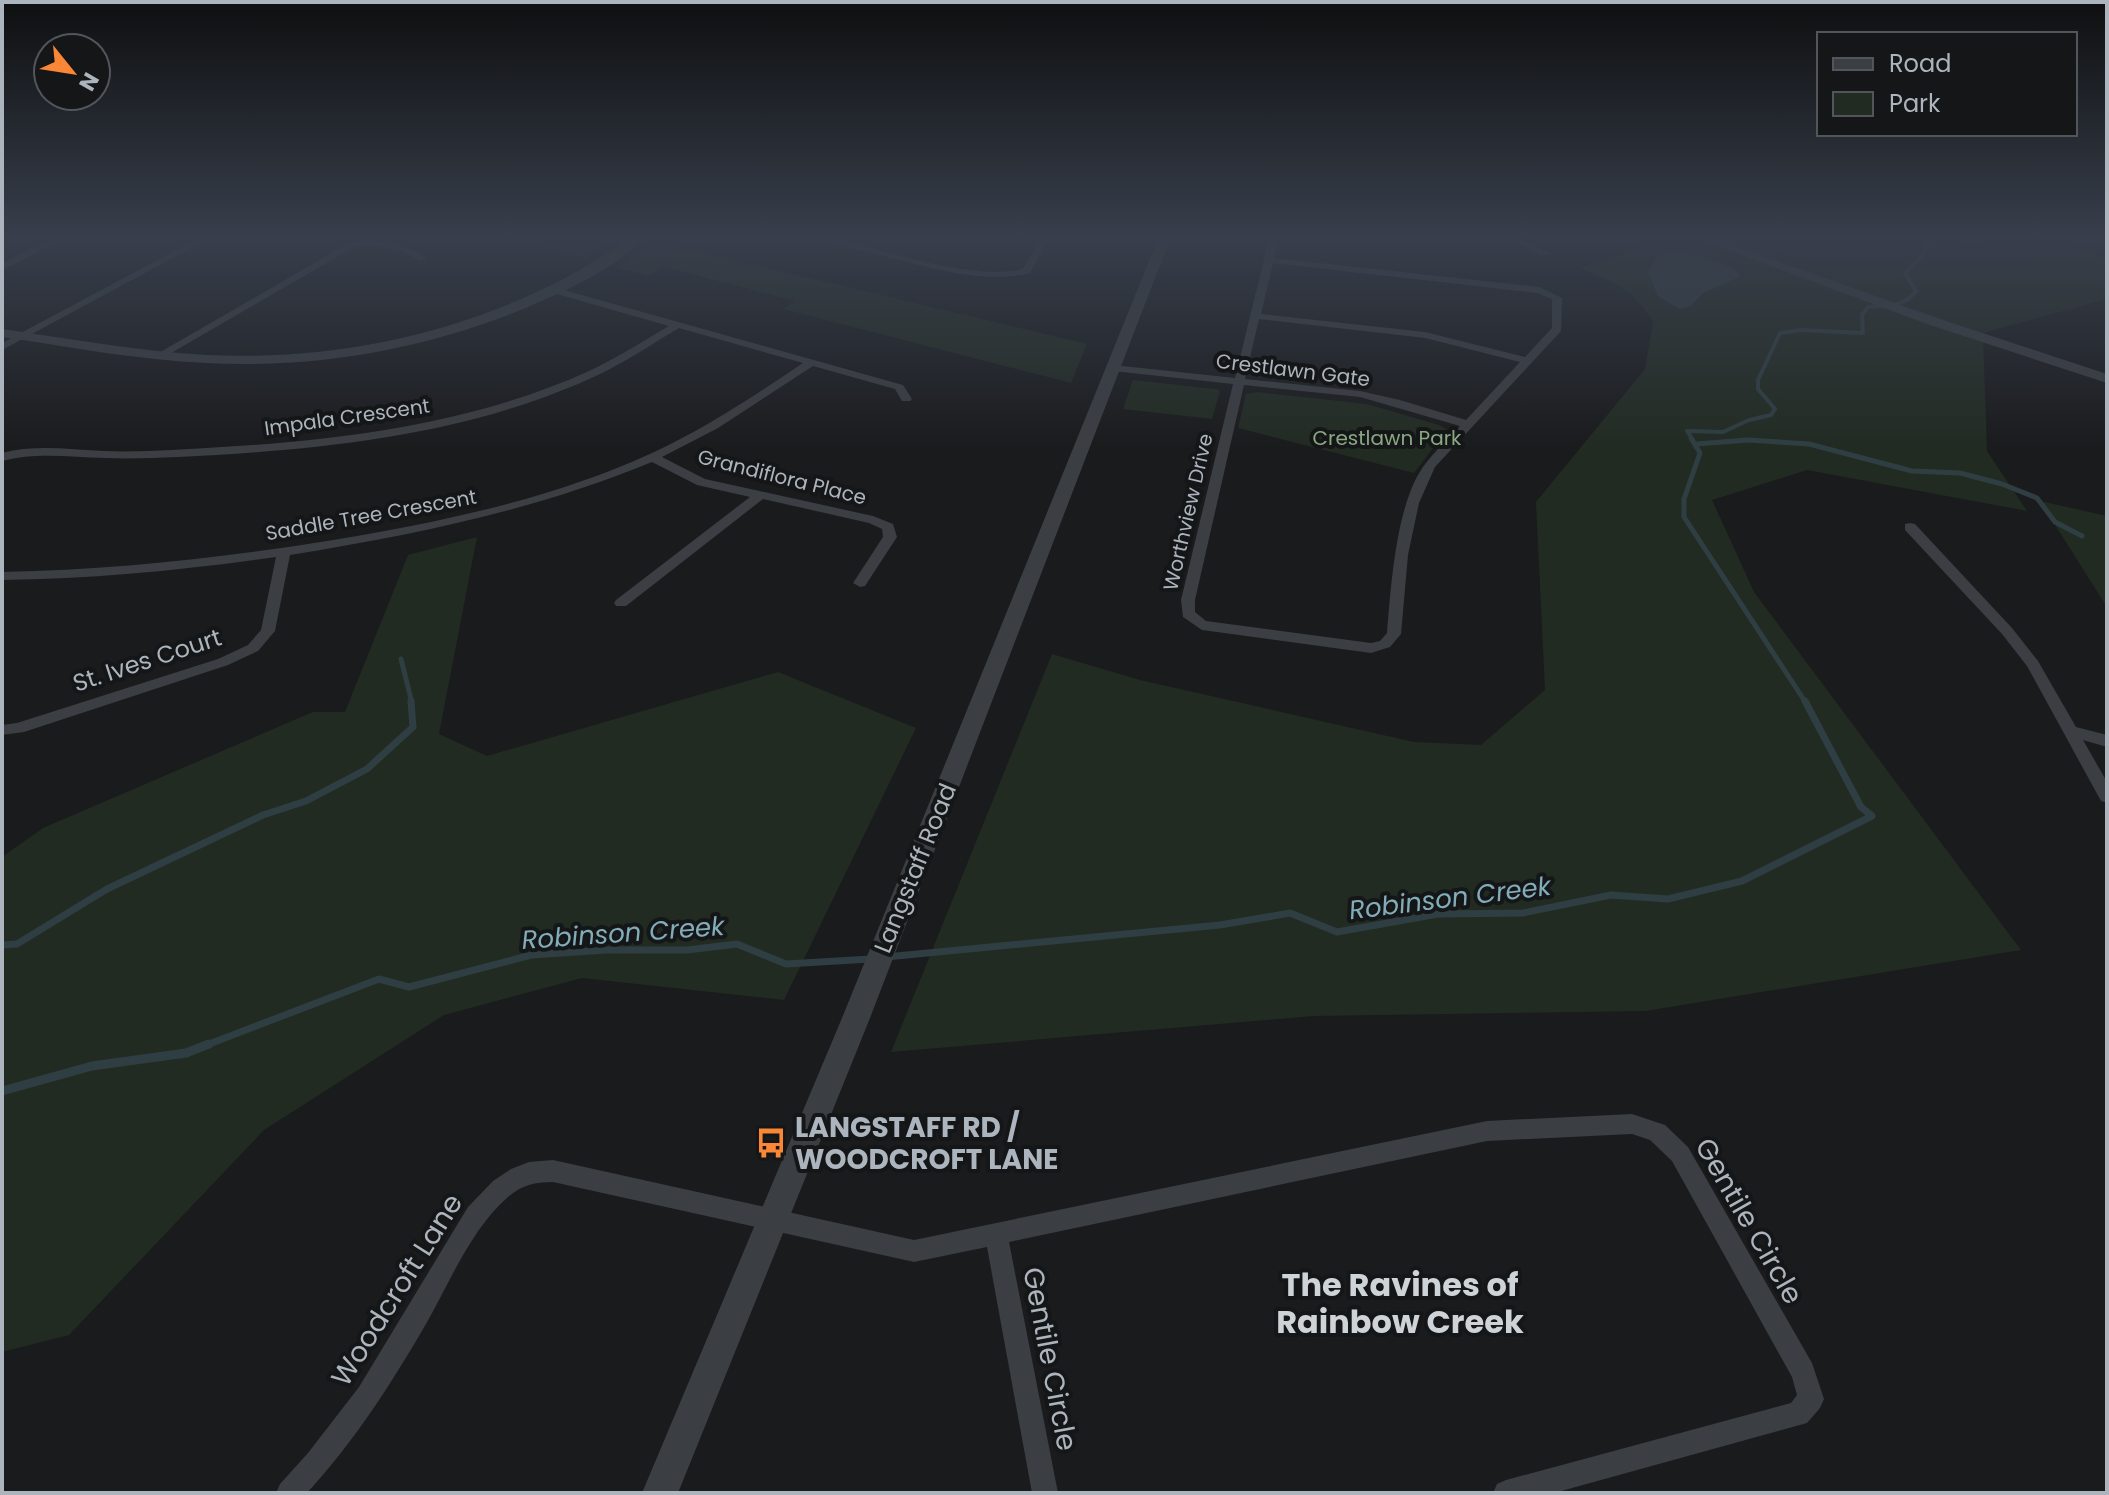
<svg xmlns="http://www.w3.org/2000/svg" width="2109" height="1495" viewBox="0 0 2109 1495" font-family="Poppins,sans-serif">
	<style>
		.green { fill: #222b22 }
		.water { fill: #2f3e42 }
		.lines { fill: none; stroke-linecap: round; stroke-linejoin: round }
		.stream-far3 { stroke: #2f3e42; stroke-width: 4 }
		.stream-far2 { stroke: #2f3e42; stroke-width: 5 }
		.stream-far1 { stroke: #2f3e42; stroke-width: 7 }
		.stream { stroke: #2f3e42; stroke-width: 9 }
		.minor { fill: #3b3e42; fill-rule: evenodd }
		.tertiary { fill: #3b3e42; fill-rule: evenodd }
		.labels { text-anchor: middle; dominant-baseline: central; stroke-width: 8; stroke-linejoin: round; paint-order: stroke }
		.far-street-label { font-size: 20px; fill: #acb5bd; stroke: #151618 }
		.far-park-label { font-size: 20px; fill: #8aa883; stroke: #151618 }
		.street-label { font-size: 24px; fill: #acb5bd; stroke: #151618 }
		.water-label { font-size: 26px; font-style: italic; fill: #82adb8; stroke: #151618 }
		.near-poi-label { font-size: 28px; font-weight: bold; fill: #acb5bd; stroke: #151618; text-anchor: start }
		.near-street-label { font-size: 28px; fill: #acb5bd; stroke: #151618 }
		.near-neighbourhood-label { font-size: 32px; font-weight: bold; fill: #ced3d8; stroke: #151618 }
	</style>
	<rect width="100%" height="100%" fill="#1a1b1d"/>
	<g class="green">
		<polygon points="508,239 613,239 586,259"/>
		<path d="M1651,239h404l52,20v40l-124,34 4,118 40,60 -220,-41 -95,30 42,92 267,358 -376,61 -331,5 -423,36 161,-398 88,26 274,62 67,3 64,-55 -9,-188 109,-133 8,-47c-20,-33 -38,-39 -73,-54l43,-14z"/>
		<polygon points="654,241 1087,344 1071,383 783,309 795,301 664,267 648,276 618,268"/>
		<polygon points="1133,380 1216,389 1220,391 1212,419 1123,409"/>
		<polygon points="1257,392 1367,404 1439,425 1447,430 1414,473 1238,428 1246,394"/>
		<polygon points="2040,501 2107,516 2107,607"/>
		<polygon points="477,537 439,734 487,756 778,672 916,728 784,1000 582,978 444,1015 264,1130 69,1335 2,1352 2,857 43,828 313,712 345,712 408,555"/>
	</g>
	<path class="water" d="M1675,251c23,6 49,7 66,25l-38,17 -12,13 -12,3 -21,-13 -10,-24 10,-16z"/>
	<g class="lines">
		<g class="stream-far3">
			<polyline points="1965,239 1987,239"/>
			<path d="M1693,440l-6,-9 36,1 26,-12 22,-5 4,-6 -17,-20v-9l22,-47 21,-3 62,3 -1,-18 6,-8c18,-2 37,0 48,-16l-11,-18 19,-19 4,-12 -3,-3"/>
			<polyline points="1743,440 1754,440"/>
		</g>
		<g class="stream-far2">
			<polyline points="1691,438 1700,453 1684,499 1684,517 1806,703"/>
			<polyline points="1696,444 1748,440 1809,444 1912,471 1960,473 2002,484 2037,498 2055,522 2082,536"/>
			<polyline points="401,659 412,703"/>
		</g>
		<g class="stream-far1">
			<polyline points="2,945 17,944 107,889 263,815 306,801 367,769 413,727 411,701"/>
			<polyline points="886,957 1220,925 1290,913 1337,932 1438,914 1523,913 1611,895 1668,899 1742,881 1872,816 1861,807 1805,701"/>
			<polyline points="204,1046 379,979 409,987 531,955 607,950 687,950 737,944 786,964 871,959"/>
		</g>
		<polyline class="stream" points="2,1091 92,1066 186,1053 209,1044"/>
		<g class="minor">
			<polygon points="52,239 64,239 2,270 2,263"/>
			<polygon points="197,239 208,239 2,350 2,343"/>
			<path d="M823,239h16c50,13 135,42 184,30l17,-30h9l-19,34c-49,12 -105,-7 -154,-19 -17,-4 -38,-7 -53,-15z"/>
			<path d="M1269,239h9l-4,19 265,29 23,11 -1,33 -126,136 -16,36 -11,52 -7,79 -11,13 -19,6 -169,-23 -19,-13 -2,-17 52,-216 -120,-13 -5,-3 5,-3 122,13zM1273,263l264,30 15,6v29l-27,29 -100,-25 -164,-18zM1259,319l166,19 95,24 -54,58 -66,-20 -40,-9 -115,-12zM1244,385l116,12 100,29c-11,12 -24,24 -34,37 -30,37 -35,123 -39,170l-7,8 -9,2 -165,-22 -11,-9v-12z"/>
			<polygon points="1509,239 1521,239 1550,253 1542,255"/>
			<path d="M369,241c21,0 42,4 58,18l-8,2c-19,-14 -42,-17 -65,-14l-188,109 -9,-2 192,-111z"/>
			<path d="M553,287l350,98 9,14 -2,2h-8l-7,-12 -82,-23 -95,62 -56,29 43,22 168,37 20,8 4,13 -32,49 -5,1 -7,-4 30,-46 -1,-8 -13,-6 -106,-24 -137,107h-10l-2,-3 2,-3 134,-103 -53,-12 -45,-23c-116,48 -238,73 -362,93l-15,76 -17,20 -30,14 -204,67 -22,3v-10l15,-2 201,-64 30,-14 13,-15 15,-73c-91,13 -182,22 -274,23v-8c111,-2 221,-14 331,-32 108,-18 219,-41 319,-87 54,-25 102,-57 151,-90l-124,-35c-27,16 -52,33 -79,46 -131,62 -280,76 -422,83 -25,1 -49,2 -73,1 -36,-1 -68,-6 -103,3v-8c35,-9 68,-3 103,-2 22,1 45,0 67,-1 142,-7 287,-20 417,-79 28,-13 54,-30 80,-45l-119,-34 -2,-2z"/>
			<polygon points="1910,523 1915,524 2012,628 2038,661 2076,727 2107,735 2107,747 2083,740 2107,782 2107,803 2101,801 2027,666 2002,634 1905,530 1905,524"/>
			<path d="M1632,1114l33,11 23,22 124,216 12,36 -4,9 -13,15 -253,70h-61l4,-9 9,-4 285,-77 6,-8 -5,-18 -120,-216 -22,-21 -18,-6 -145,7 -478,101 49,251h-26l-45,-246 -73,15 -361,-80c-18,0 -31,3 -45,15 -37,32 -58,85 -82,127 -35,60 -72,118 -119,169h-31l4,-9 28,-31 51,-66 109,-180 25,-26 18,-12 18,-7 24,-2 361,80 573,-119z"/>
		</g>
		<g class="tertiary">
			<path d="M629,239h14c-30,31 -76,51 -115,68 -100,42 -213,62 -321,56 -69,-3 -137,-16 -205,-26v-8c68,10 137,22 205,26 148,7 300,-31 422,-116z"/>
			<polygon points="1158,239 1170,239 870,1018 678,1493 642,1493 842,1018"/>
			<polygon points="1698,239 1716,239 1940,319 2107,374 2107,383 1930,325"/>
		</g>
	</g>
	<linearGradient id="sky" x2="0" y2="1"><stop stop-color="#0e0f10"/><stop offset="0.53" stop-color="#383f4c"/><stop offset="1" stop-color="#383f4c" stop-opacity="0"/></linearGradient>
	<rect width="2109" height="448" fill="url(#sky)"/>
	<defs>
		<g id="bus-bare" transform="scale(2.4)"><path d="M-5-6H5V4H4V6H2V4H-2V6H-4V4H-5ZM-3.5-4V0h7V-4ZM-3.5 1.2v1.5H-2V1.2ZM2 1.2v1.5H3.5V1.2Z" fill="#fa8735" stroke="#151618" stroke-width="2.5" paint-order="stroke"/></g>
	</defs>
	<g fill-rule="evenodd">
		<use href="#bus-bare" x="771" y="1143"/>
	</g>
	<g class="labels">
		<g class="far-street-label">
			<text transform="translate(1293 370) rotate(7)">Crestlawn Gate</text>
			<text transform="translate(347 417) rotate(-8)">Impala Crescent</text>
			<text transform="translate(782 477) rotate(14)">Grandiflora Place</text>
			<text transform="translate(1188 512) rotate(-77)">Worthview Drive</text>
			<text transform="translate(371 515) rotate(-10)">Saddle Tree Crescent</text>
		</g>
		<g class="far-park-label">
			<text x="1387" y="438">Crestlawn Park</text>
		</g>
		<g class="street-label">
			<text transform="translate(147 660) rotate(-18)">St. Ives Court</text>
			<text transform="translate(915 868) rotate(-68)">Langstaff Road</text>
		</g>
		<g class="water-label">
			<text transform="translate(1450 898) rotate(-7)">Robinson Creek</text>
			<text transform="translate(623 933) rotate(-4)">Robinson Creek</text>
		</g>
		<g class="near-poi-label">
			<text x="795" y="1127">LANGSTAFF RD /<tspan x="795" dy="32">WOODCROFT LANE</tspan></text>
		</g>
		<g class="near-street-label">
			<text transform="translate(1749 1221) rotate(60)">Gentile Circle</text>
			<text transform="translate(397 1290) rotate(-58)">Woodcroft Lane</text>
			<text transform="translate(1050 1359) rotate(79)">Gentile Circle</text>
		</g>
		<g class="near-neighbourhood-label">
			<text x="1400" y="1284">The Ravines of<tspan x="1400" dy="37">Rainbow Creek</tspan></text>
		</g>
	</g>
	<rect width="2109" height="1495" fill="none" stroke="#acb5bd" stroke-width="8"/>
	<rect x="1817" y="32" width="260" height="104" fill="#151618" stroke="#51565a" stroke-width="2"/>
	<rect x="1833" y="58" width="40" height="12" fill="#3b3e42" stroke="#51565a" stroke-width="2"/>
	<text x="1889" y="72" font-size="24" fill="#acb5bd">Road</text>
	<rect x="1833" y="92" width="40" height="24" fill="#222b22" stroke="#51565a" stroke-width="2"/>
	<text x="1889" y="112" font-size="24" fill="#acb5bd">Park</text>
	<g transform="translate(72 72) rotate(120)"><circle r="38" fill="#151618" stroke="#51565a" stroke-width="2"/>
	<path d="M0-6L14 30L0 20L-14 30Z" fill="#fa8735"/>
	<text y="-12" font-size="22" font-weight="bold" text-anchor="middle" fill="#acb5bd">N</text>
	</g>
</svg>
